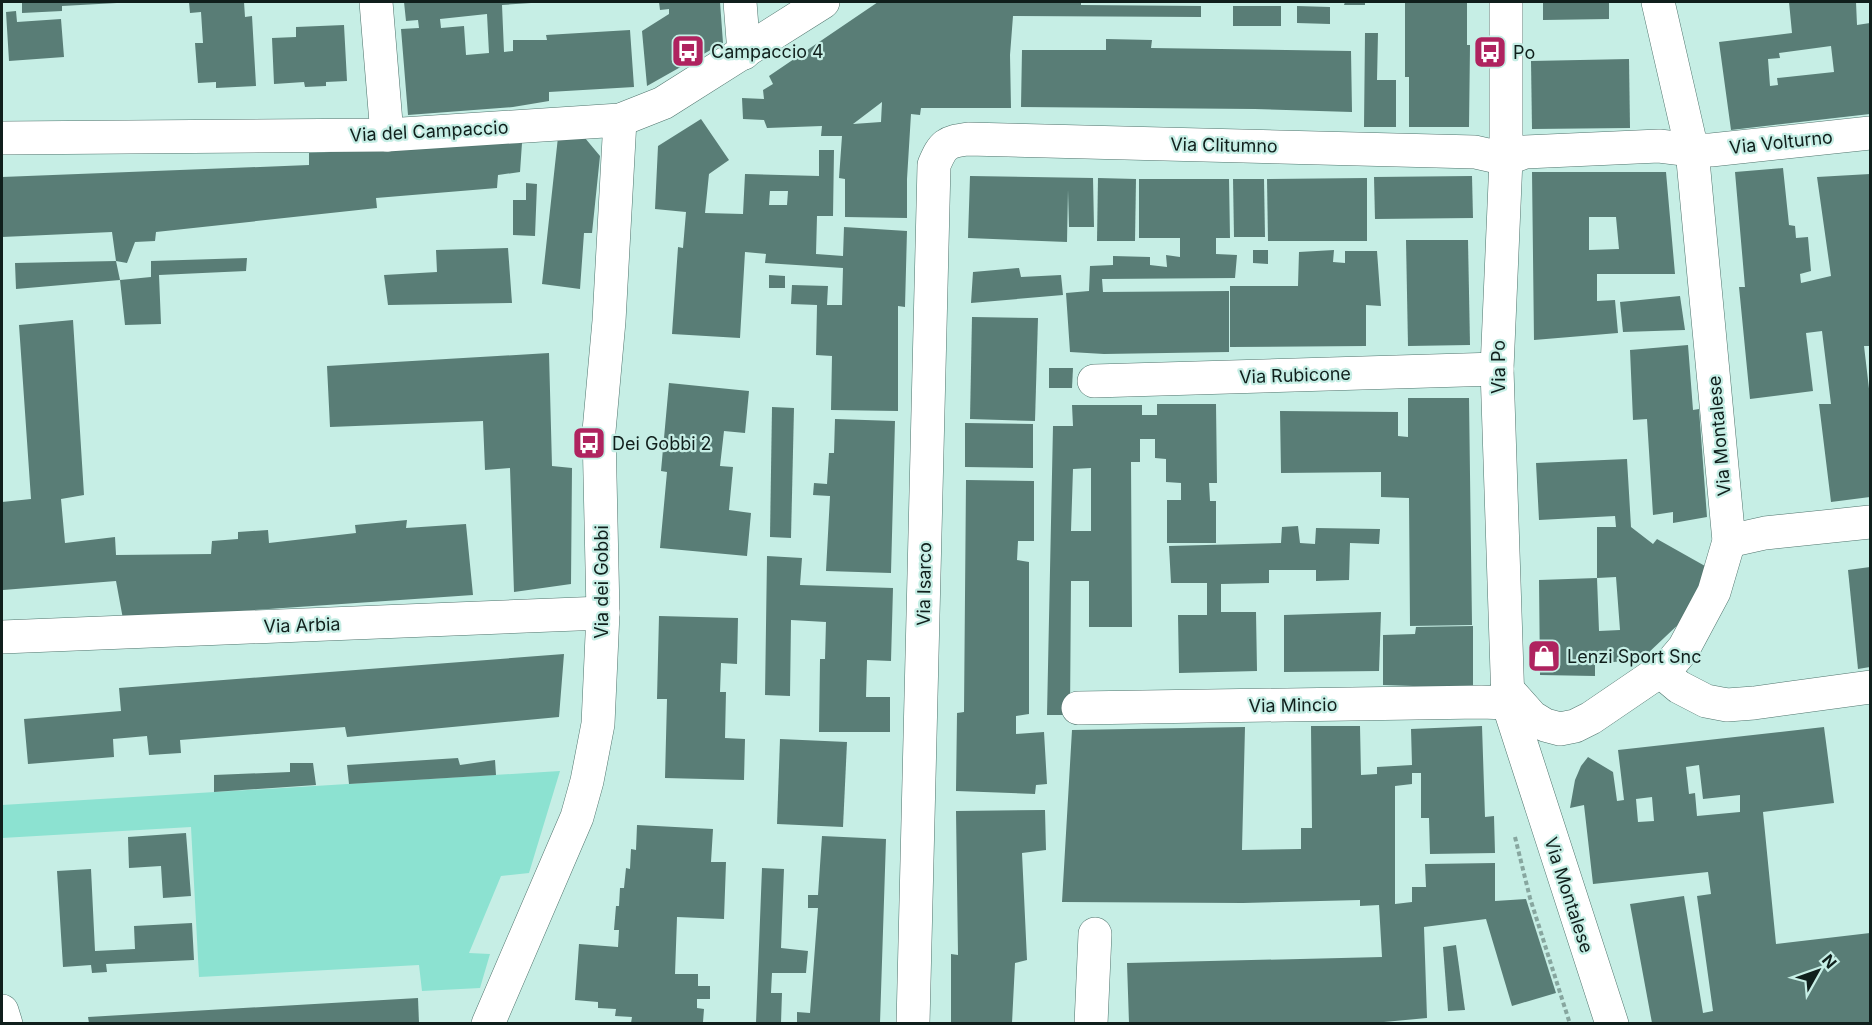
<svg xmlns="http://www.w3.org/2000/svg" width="1872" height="1025" viewBox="0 0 1872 1025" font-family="Inter,sans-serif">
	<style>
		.green { fill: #8ce2d1 }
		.building { fill: #597d76; fill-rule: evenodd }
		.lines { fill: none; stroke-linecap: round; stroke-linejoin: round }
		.minor-casing { stroke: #50746d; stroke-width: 34 }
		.path { stroke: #87a69f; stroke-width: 4; stroke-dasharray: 4.5 3; stroke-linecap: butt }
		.minor { stroke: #fff; stroke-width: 33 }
		.labels { text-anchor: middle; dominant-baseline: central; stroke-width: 4.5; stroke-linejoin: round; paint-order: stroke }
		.poi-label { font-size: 18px; fill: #101f1c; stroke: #c6eee5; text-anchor: start }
		.street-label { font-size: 18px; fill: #101f1c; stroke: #c6eee5 }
	</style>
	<rect width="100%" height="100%" fill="#c6eee5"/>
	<polygon class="green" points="560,771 529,873 501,876 469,953 490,954 480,988 422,991 419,965 199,977 191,827 2,838 2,805"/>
	<g class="building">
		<polygon points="22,2 117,2 117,3 62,6 62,11 22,13"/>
		<polygon points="189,2 244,2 245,17 252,16 256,86 216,88 216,82 198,83 195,43 203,43 201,12 190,13"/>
		<path d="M404,2h127v1l-29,2 2,47 9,-1v-11h34l-1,-5 84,-5 4,57 -85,5v9l-36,6 -105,8 -7,-86 18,-1 -1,-8 -12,1zM487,14l2,39 -23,2 -2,-29 -23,2 -1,-9z"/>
		<polygon points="659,2 720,2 723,43 647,86 642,31 669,14 669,9 660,10"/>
		<path d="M878,2h203v3l120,1v11l-188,-1 -3,39 1,53h-90l-1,7 -9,-1 -4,65v39l-62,-1v-38l-6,-1 3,-42h-21l1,-10 -55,2 -3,-8 -21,-1 -1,-21 22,1 -1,-9 10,-6 -4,-8zM882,102l-1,20 -28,2z"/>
		<polygon points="1345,2 1365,2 1365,5 1344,5"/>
		<polygon points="1405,2 1467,2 1467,45 1470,45 1469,127 1409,127 1409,77 1405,77"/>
		<polygon points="1543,2 1609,2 1609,19 1543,20"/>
		<path d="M1789,2h67l1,23 13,-2v91l-139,16 -12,-88 73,-9zM1831,46l3,26 -57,6 1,7 -8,1 -2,-27 12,-1 -1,-5z"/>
		<rect x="1233" y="6" width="48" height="20"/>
		<polygon points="1297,6 1330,7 1330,24 1297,23"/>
		<polygon points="16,11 17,22 61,19 64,57 9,61 6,12"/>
		<polygon points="344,25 347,81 326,82 326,86 305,87 304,82 274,84 272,38 296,37 296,27"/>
		<polygon points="1365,33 1378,33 1377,80 1396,80 1396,127 1364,127"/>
		<polygon points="1106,39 1152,40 1151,48 1351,51 1352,112 1255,109 1021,107 1022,50 1106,50"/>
		<polygon points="1629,59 1630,128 1532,129 1531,61"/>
		<path d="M701,119l28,41 -20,14 -4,39 38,1 2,-40 74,2v-26h15l-1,66h-16l-1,38 27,2 1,-29 63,4 -2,76 -7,-1v105l-67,-1 1,-54 -16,-1 1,-50 -26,-1 1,-19 36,1 -1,19h15l1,-37 -78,-5 1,-9 -21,-2 -5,86 -68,-4 6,-87 5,1 3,-36 -31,-3 3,-63zM770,191h18l-1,14h-18z"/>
		<polygon points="558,137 585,138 600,156 592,233 584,233 580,289 542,284"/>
		<polygon points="522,143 520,172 498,175 497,188 376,198 377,208 156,232 155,241 135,242 127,263 116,261 120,280 16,289 15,263 116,261 112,232 2,237 2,177 309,165 309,153"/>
		<polygon points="1783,168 1789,225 1795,226 1796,238 1808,237 1811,271 1800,274 1801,283 1831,276 1817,177 1870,174 1870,346 1864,346 1870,397 1870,497 1831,502 1819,404 1831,404 1822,331 1806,333 1813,391 1750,399 1739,287 1745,287 1735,172"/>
		<path d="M1532,172h134l9,102h-78v27l18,-1 3,33 -84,7zM1589,217h27l3,32 -30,1z"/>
		<polygon points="970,176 1093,178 1094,227 1069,227 1068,190 1067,242 968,238"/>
		<polygon points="1472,176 1473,218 1375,219 1374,177"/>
		<polygon points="1098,178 1136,179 1135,241 1097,241"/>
		<polygon points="1367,178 1367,241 1268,241 1267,179"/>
		<polygon points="1139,179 1229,179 1230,238 1216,238 1216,254 1237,255 1235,278 1102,279 1103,292 1229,291 1229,352 1104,354 1070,352 1066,293 1089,291 1090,266 1113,265 1113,256 1150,257 1150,265 1167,267 1166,255 1180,257 1180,238 1139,238"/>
		<polygon points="1233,179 1264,179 1265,237 1234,237"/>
		<polygon points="526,183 537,184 535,236 513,235 513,200 526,200"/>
		<polygon points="1406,240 1468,240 1470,345 1408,346"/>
		<polygon points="508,248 512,303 388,305 384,275 437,272 436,250"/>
		<polygon points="1253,250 1268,250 1268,264 1253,263"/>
		<polygon points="1334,250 1333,262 1345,263 1345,251 1377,251 1381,306 1366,305 1366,346 1230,347 1230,286 1298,286 1299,252"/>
		<polygon points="247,258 246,271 159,275 161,324 125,325 120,280 151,277 151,261"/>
		<polygon points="1019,268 1021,277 1061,275 1063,295 971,303 973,272"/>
		<polygon points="769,275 785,276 785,288 769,288"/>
		<polygon points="1680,296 1685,330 1623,332 1620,302"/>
		<polygon points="972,317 1038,318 1035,421 970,419"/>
		<polygon points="73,320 84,495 61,499 65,543 115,537 116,555 211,554 212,541 238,539 238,532 268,530 269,543 356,533 355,525 407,520 406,528 466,524 473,595 123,619 116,581 3,590 2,502 31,499 19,325"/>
		<polygon points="1688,345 1693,410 1699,409 1707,517 1673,523 1673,512 1653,515 1647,419 1633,420 1630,350"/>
		<polygon points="549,353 552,466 572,468 571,584 514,592 510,468 485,470 483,421 330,427 327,366"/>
		<polygon points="1049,368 1073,368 1072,388 1049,388"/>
		<polygon points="669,383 749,391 745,433 724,431 720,466 733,467 729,510 751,513 747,556 660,548 667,472 661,471"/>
		<polygon points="1408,398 1469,398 1472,625 1410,626 1409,498 1381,497 1381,472 1281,473 1280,411 1398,412 1398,436 1408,437"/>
		<path d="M1157,404h59l1,79h-8l1,18h6v42h-49v-43h14v-17l-15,-1v-23l-11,-1v-19h-15v23h-9l1,165h-43v-46h-18l-1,134h-23l6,-289h20l-1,-21h70v10h15zM1091,468v63h-20l2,-62z"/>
		<polygon points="772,407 794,408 791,538 770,537"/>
		<polygon points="835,419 895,421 891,573 826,571 830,496 813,495 814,483 827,484 829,453 834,453"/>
		<polygon points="965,423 1033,424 1033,468 965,467"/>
		<polygon points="1627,459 1631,527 1653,544 1657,539 1705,566 1700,594 1683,620 1646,655 1623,661 1595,664 1595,676 1540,675 1539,580 1597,578 1599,631 1620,630 1616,577 1597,578 1597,527 1616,527 1615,516 1539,520 1536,463"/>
		<polygon points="966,480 1034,481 1034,541 1018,541 1017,560 1029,562 1029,714 1016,716 1016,734 1044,732 1047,784 1036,785 1035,794 956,791 957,713 964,712"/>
		<polygon points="1298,526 1300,543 1315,544 1316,528 1380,529 1379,544 1350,543 1349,580 1316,581 1316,570 1269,570 1269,583 1221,584 1221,612 1256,612 1257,671 1179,673 1178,615 1207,615 1207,583 1171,583 1169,546 1281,543 1282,527"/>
		<polygon points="767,556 802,558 800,585 893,588 891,661 867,660 866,697 890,697 890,732 819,732 820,659 825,659 826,622 791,620 790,696 765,695"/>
		<polygon points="1870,567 1870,667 1858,669 1848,570"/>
		<polygon points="1381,612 1379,671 1284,672 1284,615"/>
		<polygon points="659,616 738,618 737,664 721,663 720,692 726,692 725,738 745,739 744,780 665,778 667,699 657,699"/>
		<polygon points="1473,626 1473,688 1383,685 1383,635 1415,634 1416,627"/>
		<polygon points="564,654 559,717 347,737 345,727 180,740 181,753 149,755 147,736 113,739 114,757 28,764 24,719 121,711 119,688"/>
		<polygon points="1311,726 1360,726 1361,775 1377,774 1377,767 1412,765 1411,729 1482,726 1485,817 1494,816 1495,853 1430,854 1429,818 1421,818 1421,773 1412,773 1412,784 1395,786 1395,904 1412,902 1412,887 1426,887 1425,864 1495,863 1495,901 1526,899 1556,993 1512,1006 1486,919 1424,927 1427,1018 1384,1022 1325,1023 1129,1023 1127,963 1382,957 1379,905 1360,906 1360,900 1243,903 1062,902 1072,730 1245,727 1242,850 1301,849 1301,828 1312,828"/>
		<path d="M1824,727l10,76 -71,9 13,132 94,-11v90h-218l-22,-119 54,-8 19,117 10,-2 -16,-115 14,-2 -3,-22 -115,12 -9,-79 -14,3 5,-28 6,-14 7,-9 25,15 4,29 7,-1 -6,-50zM1699,765l4,34 37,-4v17l-43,4 -2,-23 -6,1 -3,-27zM1652,797l2,24 -16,1 -2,-23z"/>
		<polygon points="780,739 847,742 843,827 777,824"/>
		<polygon points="458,758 460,765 495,760 496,775 349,784 347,765"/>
		<polygon points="290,763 313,763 316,785 214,792 214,775 290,772"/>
		<polygon points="1045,810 1046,850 1022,853 1027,960 1015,963 1012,1023 951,1023 951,954 958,955 956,811"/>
		<polygon points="637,825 713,829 711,862 726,862 724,919 677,917 675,974 698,974 698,986 710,986 710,999 697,999 697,1008 704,1009 703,1022 631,1023 632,1017 615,1016 616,1009 598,1008 598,1002 575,1000 579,944 618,947 619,930 614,930 616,906 619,906 620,888 624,888 626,868 630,869 631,849 636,850"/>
		<polygon points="186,833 191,896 163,898 161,866 129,868 128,837"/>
		<polygon points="822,836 886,839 880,1023 797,1023 797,1012 810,1013 818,908 808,908 808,895 818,895"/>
		<polygon points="762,868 784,869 781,948 808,951 806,973 772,973 771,993 782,993 781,1023 756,1023"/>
		<polygon points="91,869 95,951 135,949 134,926 192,923 194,960 106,964 107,972 92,973 91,965 63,967 57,871"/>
		<polygon points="1456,945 1465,1010 1448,1011 1443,947"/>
		<polygon points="418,998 419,1023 89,1023 88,1017"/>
	</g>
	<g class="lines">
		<g class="minor-casing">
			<g id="minor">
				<polyline points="376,2 387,135"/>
				<polyline points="740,2 744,53"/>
				<polyline points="1506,2 1506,159 1497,369 1508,703 1612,1024"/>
				<polyline points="2,138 387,135 620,120 663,103 823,2"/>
				<polyline points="1094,381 1497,369"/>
				<polyline points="1729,541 1765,533 1870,522"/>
				<polyline points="2,637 603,613"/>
				<polyline points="1660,671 1679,687 1706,701 1727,705 1754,703 1870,687"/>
				<polyline points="1507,689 1532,717 1545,725 1560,729 1575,726 1591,718 1660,671 1673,661 1684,648 1714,592 1729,541 1692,150 1658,2"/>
				<polyline points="1078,708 1481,702 1508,703"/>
				<polyline points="2,1011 6,1024"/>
				<polyline points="488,1024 577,817 587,781 598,724 603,613 599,431 609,321 620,120"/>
				<path d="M913,1024l21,-859c9,-21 12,-23 34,-26l507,13 31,7 19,-7 134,-6 33,4h19l159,-17"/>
				<polyline points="1091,1024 1095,934"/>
			</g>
		</g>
		<polyline class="path" points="1515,837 1530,898 1570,1024"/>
		<use href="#minor" class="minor"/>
	</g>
	<defs>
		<g id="bus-square" transform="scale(1.725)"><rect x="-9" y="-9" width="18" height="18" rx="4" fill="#af235f" stroke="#c6eee5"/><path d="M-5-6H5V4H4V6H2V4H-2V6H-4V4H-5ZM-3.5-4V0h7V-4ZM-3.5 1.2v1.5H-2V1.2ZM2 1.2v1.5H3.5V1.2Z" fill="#fff"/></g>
		<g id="shop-square" transform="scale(1.725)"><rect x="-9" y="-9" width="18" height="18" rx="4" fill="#af235f" stroke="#c6eee5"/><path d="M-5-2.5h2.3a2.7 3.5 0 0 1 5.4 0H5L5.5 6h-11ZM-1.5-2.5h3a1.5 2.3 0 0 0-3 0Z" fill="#fff"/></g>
	</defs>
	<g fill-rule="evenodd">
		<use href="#bus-square" x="688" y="51"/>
		<use href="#bus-square" x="1490" y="52"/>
		<use href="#bus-square" x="589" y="443"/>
		<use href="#shop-square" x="1544" y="656"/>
	</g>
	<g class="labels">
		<g class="poi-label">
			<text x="711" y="51">Campaccio 4</text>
			<text x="1513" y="52">Po</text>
			<text x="612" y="443">Dei Gobbi 2</text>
			<text x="1567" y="656">Lenzi Sport Snc</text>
		</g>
		<g class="street-label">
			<text transform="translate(429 131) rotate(-3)">Via del Campaccio</text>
			<text transform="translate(1781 142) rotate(-6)">Via Volturno</text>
			<text transform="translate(1224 145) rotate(1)">Via Clitumno</text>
			<text transform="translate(1498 367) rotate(-90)">Via Po</text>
			<text transform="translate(1295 375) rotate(-2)">Via Rubicone</text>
			<text transform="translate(1719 436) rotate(-95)">Via Montalese</text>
			<text transform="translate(601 582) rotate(-90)">Via dei Gobbi</text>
			<text transform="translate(924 584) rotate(-89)">Via Isarco</text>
			<text transform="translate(302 625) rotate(-2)">Via Arbia</text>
			<text transform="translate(1293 705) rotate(-1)">Via Mincio</text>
			<text transform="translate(1569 895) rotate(72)">Via Montalese</text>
		</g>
	</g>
	<rect width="1872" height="1025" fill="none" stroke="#101f1c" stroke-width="6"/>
	<g transform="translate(1818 971) rotate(50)" stroke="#c6eee5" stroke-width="4.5" paint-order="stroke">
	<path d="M0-4.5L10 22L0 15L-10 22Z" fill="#101f1c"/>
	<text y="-9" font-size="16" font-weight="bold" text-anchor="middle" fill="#101f1c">N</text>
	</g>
</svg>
